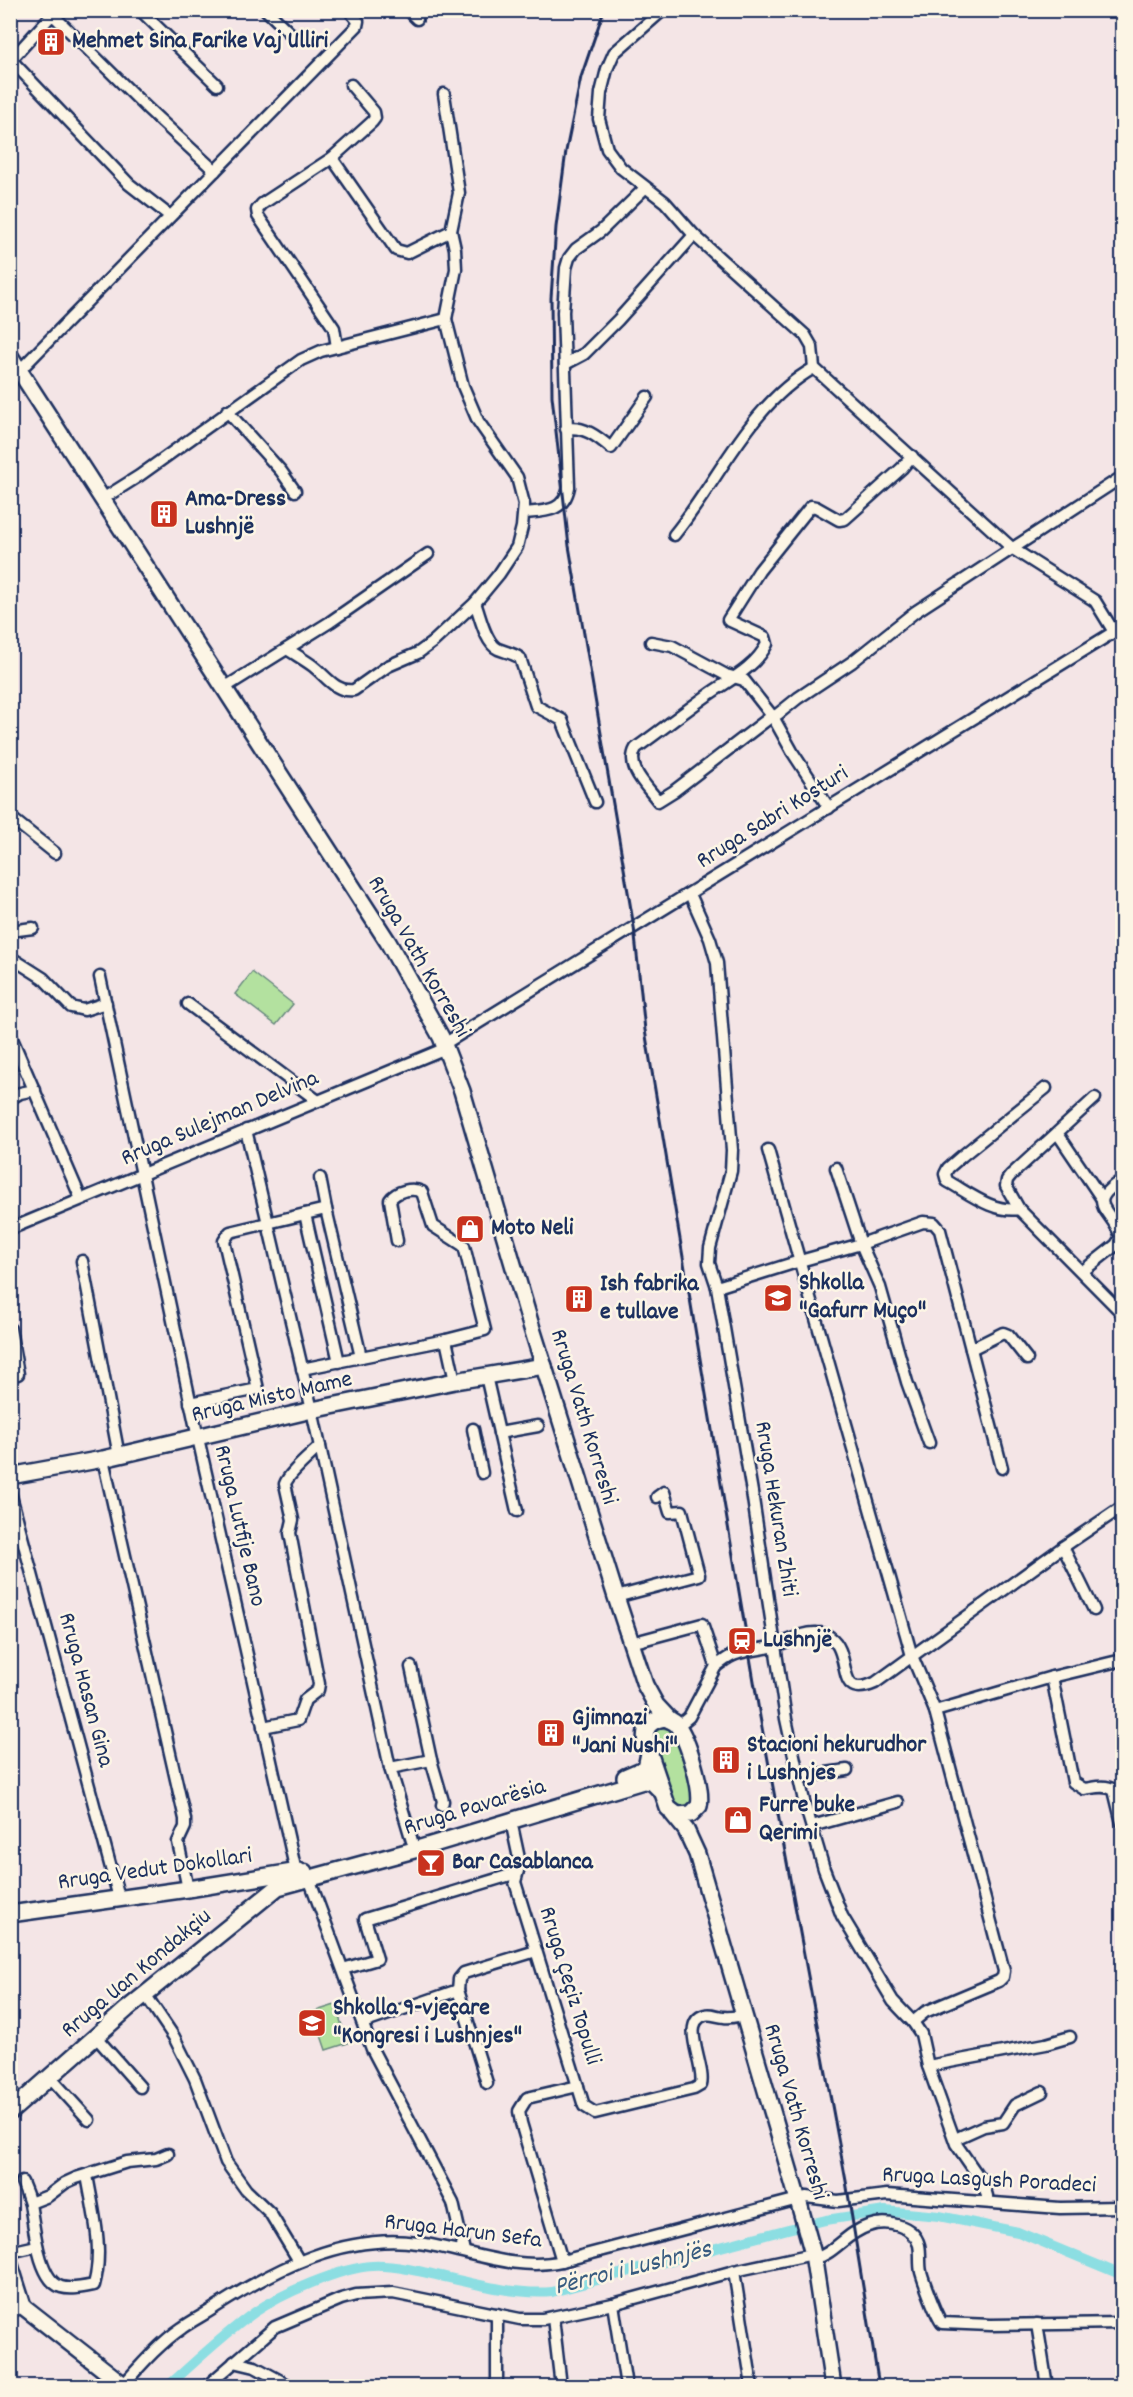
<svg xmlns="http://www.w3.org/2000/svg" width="1133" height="2397" viewBox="0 0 1133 2397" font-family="Dekko,sans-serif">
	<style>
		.grass { fill: #b3e19f; stroke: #67887e; stroke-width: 1.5 }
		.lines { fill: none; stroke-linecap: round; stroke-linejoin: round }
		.canal { stroke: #8cdee2; stroke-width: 10 }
		.street-casing { stroke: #1b2f5e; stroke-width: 15 }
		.secondary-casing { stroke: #1b2f5e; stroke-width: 20 }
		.street { stroke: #fcf5e5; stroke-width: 10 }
		.secondary { stroke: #fcf5e5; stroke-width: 15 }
		.rail { stroke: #1b2f5e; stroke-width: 3 }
		.labels { text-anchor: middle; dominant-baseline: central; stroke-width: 5; stroke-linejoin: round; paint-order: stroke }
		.poi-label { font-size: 24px; font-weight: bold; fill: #1b2f5e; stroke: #fcf5e5; text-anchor: start }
		.street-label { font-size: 24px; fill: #1b2f5e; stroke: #fcf5e5 }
		.water-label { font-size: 26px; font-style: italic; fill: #375b7f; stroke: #fcf5e5 }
	</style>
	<rect width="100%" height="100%" fill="#f4e5e6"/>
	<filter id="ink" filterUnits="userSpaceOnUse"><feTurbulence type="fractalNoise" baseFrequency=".0167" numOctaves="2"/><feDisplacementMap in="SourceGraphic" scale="12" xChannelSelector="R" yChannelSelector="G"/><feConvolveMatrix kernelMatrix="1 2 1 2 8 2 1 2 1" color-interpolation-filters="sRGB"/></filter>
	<g filter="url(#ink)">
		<g class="grass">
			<polygon points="252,972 293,1004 276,1025 235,994"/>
			<polygon points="662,1728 671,1730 675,1735 693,1792 693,1801 683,1807 674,1805 652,1739 655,1732"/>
			<polygon points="335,2005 348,2043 326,2050 313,2012"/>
		</g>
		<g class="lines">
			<path class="canal" d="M168,2386c28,-25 56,-52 87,-74 26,-18 85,-44 117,-46 12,-1 24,1 36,3 44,8 100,27 144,23l236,-63 38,-9 59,-9 54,5 79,16 104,43"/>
			<g class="street-casing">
				<g id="street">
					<polyline points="140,10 217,85"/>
					<polyline points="266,10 293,36"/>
					<polyline points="408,10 417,19"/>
					<polyline points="663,10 614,53 607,69 601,93 599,119 607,149 621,168 665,202 694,235 805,335 812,347 814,368 1013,549 1095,601 1114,632"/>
					<polyline points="55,17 147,108 215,171"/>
					<polyline points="11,60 129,184 170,216"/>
					<polyline points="10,61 50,17 55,17 61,10"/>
					<polyline points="332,158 396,250 407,253 451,231"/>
					<polyline points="337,347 334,328 258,216 257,210 262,204 332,158 372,122 375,118 374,112 351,85"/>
					<polyline points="565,364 584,354 618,320 694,235"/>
					<polyline points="10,376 20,370 357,26 358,21 349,10"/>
					<polyline points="227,411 281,471 295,491"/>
					<path d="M566,429c17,-4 32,8 45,19l36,-51"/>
					<path d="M912,456l-10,12 -57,51 -6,1 -23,-13 -5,-1 -52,65 -31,49 37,17 2,7c-12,24 -38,36 -59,51 -24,17 -48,36 -72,53 -11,19 11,38 22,53l16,-10 94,-72 10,-5 20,-16 54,-36 63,-50 207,-135"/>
					<polyline points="104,498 139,476 301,360 321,351 446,319"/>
					<path d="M524,513c22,-2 40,-1 45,-26l-6,-175 3,-44 3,-10 7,-9 25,-18 44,-43"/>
					<path d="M674,535c45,-55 76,-131 140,-167"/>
					<path d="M475,603c5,12 10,40 23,46 7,3 15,4 22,9l16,48 26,14 33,82"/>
					<polyline points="651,642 672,646 726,675 744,680 773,717 793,753 829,808"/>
					<path d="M287,649c9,6 18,11 26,17 13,10 23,27 41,24l34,-24 30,-13 15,-11 42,-39 24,-29 18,-27 5,-20 2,-23 -7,-27 -39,-56 -15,-35 -17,-67 10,-50 -1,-20 -4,-18 8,-38 -15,-99"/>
					<polyline points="224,688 330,622 428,554"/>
					<polyline points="10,817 55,853"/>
					<polyline points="690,894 710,939 717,963 732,1150 731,1171 710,1248 709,1263 717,1287 752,1492 786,1719 804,1801 824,1869 842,1916 893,2001 913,2022 921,2034 928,2066 956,2144 983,2183 987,2196 987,2202"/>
					<polyline points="10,931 33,928"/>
					<polyline points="10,957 43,978 71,1007 84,1010 106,1003"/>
					<polyline points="100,977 198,1438 297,1876"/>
					<polyline points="188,1004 318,1101"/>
					<polyline points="10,1034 81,1199"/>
					<polyline points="444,1044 1122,627"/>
					<polyline points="1095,1098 1011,1175 1007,1180 1006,1186 1019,1209 1122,1313"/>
					<polyline points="10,1099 20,1093 35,1090"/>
					<polyline points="246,1130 312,1410 390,1768 412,1841"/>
					<polyline points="1060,1137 1102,1199"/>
					<polyline points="768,1150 912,1656 935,1711 1004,1971 1003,1977 999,1981 925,2012 913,2022"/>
					<polyline points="836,1168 861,1244 880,1287 907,1382 929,1443"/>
					<polyline points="320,1178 326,1209"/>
					<path d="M1019,1209c-26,4 -50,-16 -72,-28l-2,-7 3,-6 14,-12 84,-68"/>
					<polyline points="305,1214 339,1362"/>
					<polyline points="10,1229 446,1048"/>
					<path d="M397,1241l-7,-41c6,-9 22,-13 32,-8l11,34 31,20 21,84 -39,10"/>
					<polyline points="82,1261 119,1456"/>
					<path d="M1083,1271l33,-26 5,-8c-9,-29 -38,-32 1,-57"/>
					<polyline points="717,1287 800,1261 861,1244 923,1222 934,1223 940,1230 1002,1468"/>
					<polyline points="10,1329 18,1374"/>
					<polyline points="971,1349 1003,1333 1008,1335 1027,1359"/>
					<polyline points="302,1369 361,1357"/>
					<polyline points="486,1376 517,1511"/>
					<polyline points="190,1403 258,1389 224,1241 230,1232 326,1209 361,1357 446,1340 455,1381"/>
					<polyline points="473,1429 482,1473"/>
					<polyline points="499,1433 538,1426"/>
					<polyline points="103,1459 185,1819 185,1827 178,1842 188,1889"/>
					<polyline points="10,1492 119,1898"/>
					<polyline points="1063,1547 1094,1610"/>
					<polyline points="616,1597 699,1575 682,1511 670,1512 664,1492 657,1497"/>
					<polyline points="631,1643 702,1624 716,1666 689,1717 678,1726"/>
					<path d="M716,1666c6,-4 13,-10 20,-12 13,-5 28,-4 41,-9 13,-4 26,-13 40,-12 4,0 10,2 13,4 24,17 3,64 45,46l188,-136 59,-40"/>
					<polyline points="411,1667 431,1760 443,1801 442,1805"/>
					<path d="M1052,1677l21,105 11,7c9,-1 21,-5 30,1l8,33"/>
					<polyline points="935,1711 1052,1677 1122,1660"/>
					<path d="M263,1727l35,-7 7,-20 13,-10 1,-6 -29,-151 3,-13 -8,-36c3,-10 26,-29 35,-38"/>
					<polyline points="390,1768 431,1760"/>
					<polyline points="799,1777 847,1770"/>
					<path d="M511,1821l9,42 -5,19 69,224 11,7 99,-24 7,-4c5,-19 -22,-63 4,-70 6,-2 13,2 19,2 7,1 13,-1 19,-2"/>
					<polyline points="812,1826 898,1802"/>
					<polyline points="306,1870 372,2049 453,2203 464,2251"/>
					<polyline points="343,1969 377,1959 365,1919 517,1873"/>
					<polyline points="458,1990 459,1979 464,1973 536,1951"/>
					<polyline points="145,1994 174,2037 195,2079 226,2162 246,2190 270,2213 299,2261"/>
					<polyline points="363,2023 458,1990 487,2083"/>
					<polyline points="96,2037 140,2087"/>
					<polyline points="928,2066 1046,2044 1070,2037"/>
					<polyline points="50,2077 89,2120"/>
					<polyline points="955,2139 984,2126 1003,2123 1015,2105 1042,2092"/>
					<path d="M22,2182c3,7 6,15 8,22 4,20 8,76 31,83 10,3 23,0 33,-2 10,-36 -1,-74 -7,-110"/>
					<polyline points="30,2203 48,2196 65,2183 76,2178 127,2162 156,2159 168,2154"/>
					<polyline points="10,2252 37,2246"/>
					<path d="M814,2259c20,-5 32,-26 54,-33 18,-6 45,-2 51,19 2,9 0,18 2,27 3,10 15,44 21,51l49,2 131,-2"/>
					<polyline points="562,2261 521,2123 519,2111 527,2098 578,2086"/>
					<polyline points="734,2271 752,2386"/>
					<polyline points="613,2304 626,2386"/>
					<polyline points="10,2313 23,2306"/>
					<polyline points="553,2318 561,2386"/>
					<polyline points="1037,2324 1047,2386"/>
					<polyline points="234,2362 255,2367 290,2386"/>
					<path d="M123,2385c18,-20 37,-42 59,-57 11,-8 24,-14 35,-22 60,-38 128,-73 201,-63 47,6 97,29 144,18l244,-64 32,4 49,-6 173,13 62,-1"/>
					<polyline points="101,2386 110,2376"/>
					<polyline points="207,2386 275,2327 341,2299 356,2295 393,2293 520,2319 543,2319 613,2304 734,2271 813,2254"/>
					<polyline points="494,2386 497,2380 497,2314"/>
				</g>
			</g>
			<g class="secondary-casing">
				<g id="secondary">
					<polyline points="10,356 388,942 441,1037 462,1091 530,1322 616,1597 645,1685 656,1705 670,1720"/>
					<polyline points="10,1476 103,1459 312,1410 455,1381 544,1366"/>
					<path d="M665,1718c5,2 9,3 12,7 11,15 26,64 22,81l-8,8 -14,1 -9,-7 -22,-65c-3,-15 4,-23 19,-25z"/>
					<polyline points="625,1777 646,1768 649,1753"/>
					<polyline points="672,1813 686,1830 697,1854 800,2207 813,2254 833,2386"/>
					<polyline points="10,1914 188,1889 299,1871"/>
					<polyline points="10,2112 127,2009 278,1887 414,1850 643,1781 652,1782 660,1790"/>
					<polyline points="10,2265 23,2306"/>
					<polyline points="10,2296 125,2386"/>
				</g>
			</g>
			<use href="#street" class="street"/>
			<use href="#secondary" class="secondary"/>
			<polyline class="rail" points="604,10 581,77 566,151 556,227 551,298 552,396 569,546 634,927 645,1030 760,1717 846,2181 879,2386"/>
		</g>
	</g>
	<defs>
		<g id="building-square" transform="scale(1.5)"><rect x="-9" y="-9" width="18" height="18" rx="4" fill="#c8321e" stroke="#fcf5e5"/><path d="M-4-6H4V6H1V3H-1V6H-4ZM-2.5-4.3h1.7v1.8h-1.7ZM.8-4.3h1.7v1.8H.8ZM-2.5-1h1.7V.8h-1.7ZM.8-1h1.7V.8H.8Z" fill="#fff"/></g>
		<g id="shop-square" transform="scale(1.5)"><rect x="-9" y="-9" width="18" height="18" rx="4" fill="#c8321e" stroke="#fcf5e5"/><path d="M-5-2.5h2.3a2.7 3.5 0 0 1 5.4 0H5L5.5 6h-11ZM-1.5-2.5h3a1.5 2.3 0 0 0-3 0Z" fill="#fff"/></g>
		<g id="school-square" transform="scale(1.5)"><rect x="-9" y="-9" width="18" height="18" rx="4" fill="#c8321e" stroke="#fcf5e5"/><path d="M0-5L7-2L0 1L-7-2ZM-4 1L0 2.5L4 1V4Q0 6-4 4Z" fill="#fff"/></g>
		<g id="station-square" transform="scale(1.5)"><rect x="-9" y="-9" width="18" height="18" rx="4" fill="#c8321e" stroke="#fcf5e5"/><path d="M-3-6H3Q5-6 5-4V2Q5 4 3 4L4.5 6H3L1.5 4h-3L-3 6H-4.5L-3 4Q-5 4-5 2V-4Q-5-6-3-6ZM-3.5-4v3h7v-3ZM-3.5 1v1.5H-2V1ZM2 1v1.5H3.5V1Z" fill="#fff"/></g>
		<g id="bar-square" transform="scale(1.5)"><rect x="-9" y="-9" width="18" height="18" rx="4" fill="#c8321e" stroke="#fcf5e5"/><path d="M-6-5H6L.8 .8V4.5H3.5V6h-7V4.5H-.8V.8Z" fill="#fff"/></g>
	</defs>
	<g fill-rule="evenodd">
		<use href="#building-square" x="51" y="42"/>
		<use href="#building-square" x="164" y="514"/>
		<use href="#shop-square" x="470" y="1229"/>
		<use href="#school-square" x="778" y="1298"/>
		<use href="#building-square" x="579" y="1299"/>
		<use href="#station-square" x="742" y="1641"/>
		<use href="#building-square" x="551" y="1733"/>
		<use href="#building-square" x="726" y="1760"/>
		<use href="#shop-square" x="738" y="1820"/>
		<use href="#bar-square" x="431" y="1863"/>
		<use href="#school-square" x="312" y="2023"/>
	</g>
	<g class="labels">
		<g class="poi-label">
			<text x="72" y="42">Mehmet Sina Farike Vaj Ulliri</text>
			<text x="185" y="500">Ama-Dress<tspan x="185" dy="28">Lushnjë</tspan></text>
			<text x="491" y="1229">Moto Neli</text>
			<text x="799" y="1284">Shkolla<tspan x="799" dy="28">"Gafurr Muço"</tspan></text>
			<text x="600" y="1285">Ish fabrika<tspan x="600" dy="28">e tullave</tspan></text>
			<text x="763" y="1641">Lushnjë</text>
			<text x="572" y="1719">Gjimnazi<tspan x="572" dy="28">"Jani Nushi"</tspan></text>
			<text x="747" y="1746">Stacioni hekurudhor<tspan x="747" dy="28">i Lushnjes</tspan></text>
			<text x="759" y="1806">Furre buke<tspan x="759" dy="28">Qerimi</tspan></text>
			<text x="452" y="1863">Bar Casablanca</text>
			<text x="333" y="2009">Shkolla 9-vjeçare<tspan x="333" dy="28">"Kongresi i Lushnjes"</tspan></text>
		</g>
		<g class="street-label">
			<text transform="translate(773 818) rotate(-32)">Rruga Sabri Kosturi</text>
			<text transform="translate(418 957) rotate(60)">Rruga Vath Korreshi</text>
			<text transform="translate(220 1119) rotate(-23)">Rruga Sulejman Delvina</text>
			<text transform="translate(272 1398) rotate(-13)">Rruga Misto Mame</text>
			<text transform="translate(583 1417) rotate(73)">Rruga Vath Korreshi</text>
			<text transform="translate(775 1509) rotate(81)">Rruga Hekuran Zhiti</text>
			<text transform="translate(239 1526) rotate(77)">Rruga Lutfije Bano</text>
			<text transform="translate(85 1690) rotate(75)">Rruga Hasan Gina</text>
			<text transform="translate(475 1808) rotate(-17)">Rruga Pavarësia</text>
			<text transform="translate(155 1870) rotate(-8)">Rruga Vedut Dokollari</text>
			<text transform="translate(137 1974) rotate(-40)">Rruga Uan Kondakçiu</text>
			<text transform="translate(569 1986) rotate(73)">Rruga Çeçiz Topulli</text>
			<text transform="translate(795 2112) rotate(74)">Rruga Vath Korreshi</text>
			<text transform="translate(989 2181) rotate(3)">Rruga Lasgush Poradeci</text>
			<text transform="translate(463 2232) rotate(7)">Rruga Harun Sefa</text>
		</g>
		<g class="water-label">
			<text transform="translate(633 2269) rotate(-14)">Përroi i Lushnjës</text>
		</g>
	</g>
	<rect width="1133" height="2397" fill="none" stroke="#fcf5e5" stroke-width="36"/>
	<rect x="18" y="18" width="1097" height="2361" fill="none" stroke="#1b2f5e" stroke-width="2" filter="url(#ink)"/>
</svg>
